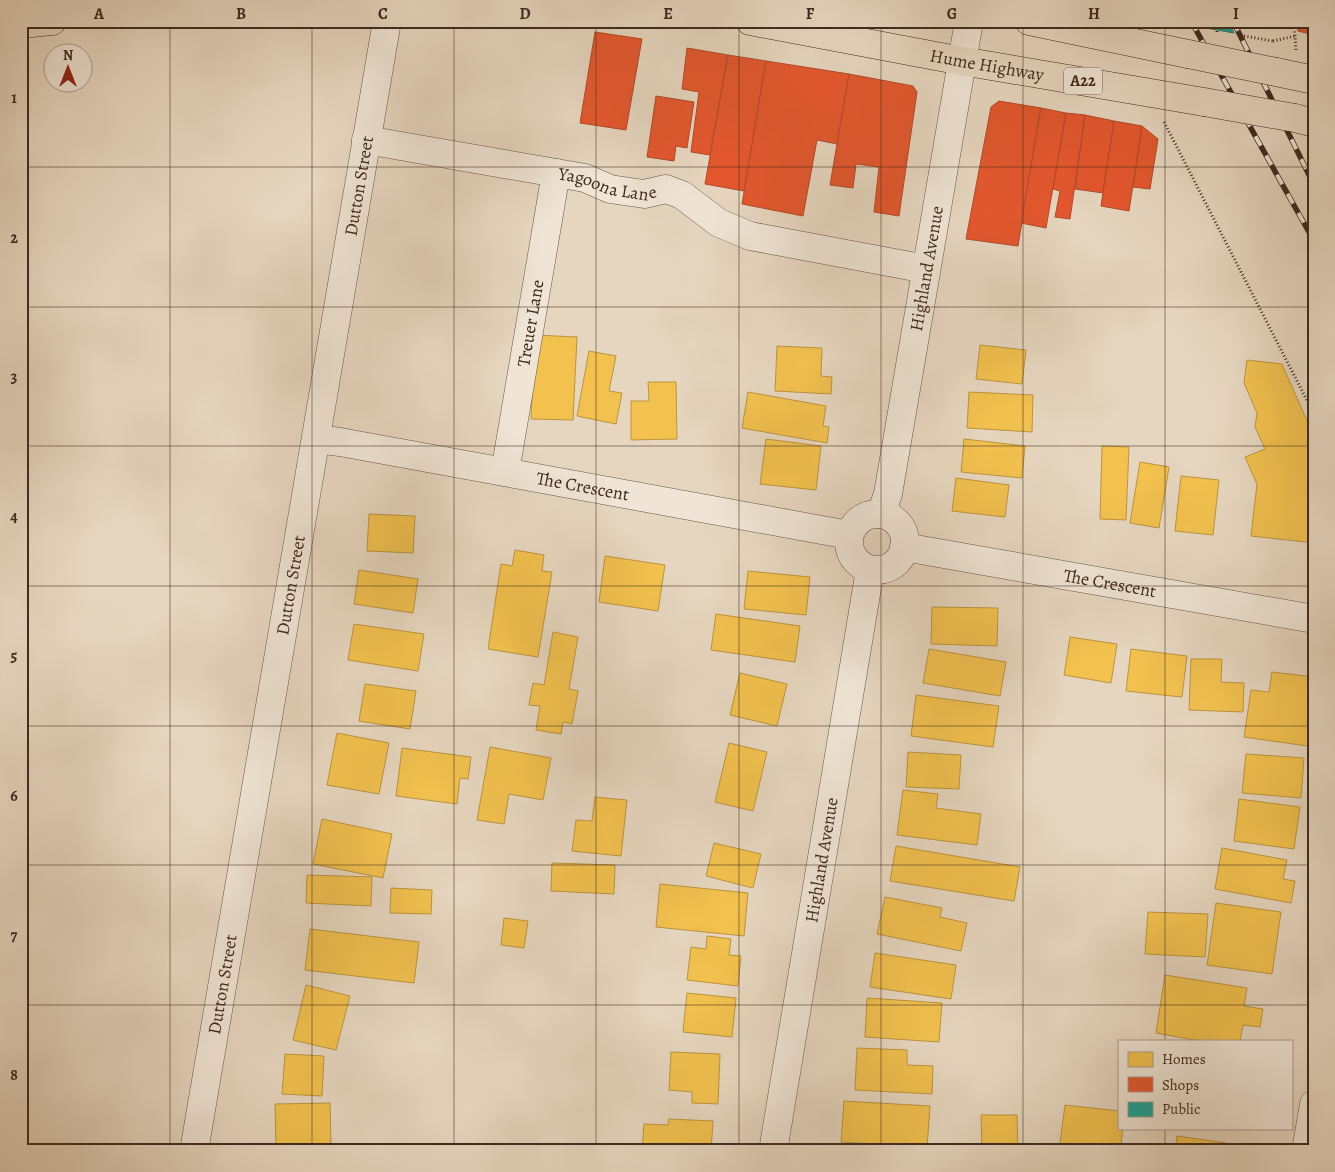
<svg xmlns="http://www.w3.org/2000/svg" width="1335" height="1172" viewBox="0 0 1335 1172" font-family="Alegreya,serif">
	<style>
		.homes { fill: #f2c14e; stroke: #bc943f }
		.shops { fill: #e4572e; stroke: #b24a29 }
		.public { fill: #17a398; stroke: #237f73 }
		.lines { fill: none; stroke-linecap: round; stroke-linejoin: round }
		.minor-casing { stroke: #685646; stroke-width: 29 }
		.highway-casing { stroke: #3e2b1d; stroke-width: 29 }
		.path { stroke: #3e2b1d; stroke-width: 3; stroke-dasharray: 1 2.5; stroke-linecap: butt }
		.minor { stroke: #efe4d5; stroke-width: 28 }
		.highway { stroke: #e6d6bf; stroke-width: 28 }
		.rail-casing { stroke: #3e2b1d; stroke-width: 5.5 }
		.rail { stroke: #efe4d5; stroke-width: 4; stroke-dasharray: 11; stroke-linecap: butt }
		.highway-bridge-casing { stroke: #3e2b1d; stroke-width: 29; stroke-linecap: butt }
		.path-bridge { stroke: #3e2b1d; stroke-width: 3; stroke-dasharray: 1 2.5; stroke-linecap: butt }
		.highway-bridge { stroke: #e6d6bf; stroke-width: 28 }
		.grid { fill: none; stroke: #3e2b1d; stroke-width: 1; stroke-opacity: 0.55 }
		.labels { text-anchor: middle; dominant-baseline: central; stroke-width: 5; stroke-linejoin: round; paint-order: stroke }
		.shield { fill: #efe4d5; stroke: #736254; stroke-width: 1 }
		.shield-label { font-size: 16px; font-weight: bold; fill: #3e2b1d }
		.street-label { font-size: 18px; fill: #3e2b1d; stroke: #efe4d5 }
		.neatline { fill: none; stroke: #3e2b1d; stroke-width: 2 }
		.grid-label { font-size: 16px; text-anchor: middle; font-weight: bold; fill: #3e2b1d }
	</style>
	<rect width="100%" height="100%" fill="#e6d6bf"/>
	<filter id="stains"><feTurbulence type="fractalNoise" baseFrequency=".004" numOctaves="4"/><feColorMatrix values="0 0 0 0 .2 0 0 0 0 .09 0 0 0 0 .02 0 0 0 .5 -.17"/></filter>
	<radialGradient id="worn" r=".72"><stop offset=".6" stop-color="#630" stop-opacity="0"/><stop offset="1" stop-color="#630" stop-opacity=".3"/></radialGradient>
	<g class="homes">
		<polygon points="535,335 577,337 573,420 531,419"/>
		<polygon points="980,345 1026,350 1022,384 976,379"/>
		<polygon points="777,346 822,348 821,376 832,377 831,394 775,391"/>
		<polygon points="589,351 616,356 609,391 622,393 616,424 577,416"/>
		<polygon points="1247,360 1282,364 1314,437 1314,543 1251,536 1257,484 1245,457 1265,449 1255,427 1257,413 1244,383"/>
		<polygon points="648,382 676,382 677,439 631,440 631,401 649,401"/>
		<polygon points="748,392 826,406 823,426 829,427 827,443 742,428"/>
		<polygon points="969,392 1033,395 1032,432 967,428"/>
		<polygon points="766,439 821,446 816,490 760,484"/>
		<polygon points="964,439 1025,446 1022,478 961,472"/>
		<polygon points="1102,446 1129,447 1126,520 1100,519"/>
		<polygon points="1140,462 1169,467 1159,528 1130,523"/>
		<polygon points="1181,476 1219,480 1213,535 1175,531"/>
		<polygon points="956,478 1009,485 1005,517 952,511"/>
		<polygon points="369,514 415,516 413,553 367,551"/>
		<polygon points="515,550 544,555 542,571 552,572 538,657 488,649 501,564 512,566"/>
		<polygon points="605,556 665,565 658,611 599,602"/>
		<polygon points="359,570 418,579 413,613 354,604"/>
		<polygon points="748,571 810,577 806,615 744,609"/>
		<polygon points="932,607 998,608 997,646 931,644"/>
		<polygon points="716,614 800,626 795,662 711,650"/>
		<polygon points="354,624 424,634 418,671 348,660"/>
		<polygon points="553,632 578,637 569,689 578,691 572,724 563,722 561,734 536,730 540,706 529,705 533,683 544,685"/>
		<polygon points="1070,637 1117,644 1111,683 1064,675"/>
		<polygon points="929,649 1006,662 1000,696 923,683"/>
		<polygon points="1131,649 1187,656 1182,697 1126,691"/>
		<polygon points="1191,659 1222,659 1221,682 1244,683 1243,712 1189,710"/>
		<polygon points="1272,672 1314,677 1314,747 1244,737 1251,690 1269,692"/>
		<polygon points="740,673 787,684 777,726 730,715"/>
		<polygon points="365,684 416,691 410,729 359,721"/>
		<polygon points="916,695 999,706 993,747 911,736"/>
		<polygon points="337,733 389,743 379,794 327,785"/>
		<polygon points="729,743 767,752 753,811 715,802"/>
		<polygon points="490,747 551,758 543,800 509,794 504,824 477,820"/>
		<polygon points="402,748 471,757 468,779 460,778 457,804 396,796"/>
		<polygon points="908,752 961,755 959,789 906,787"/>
		<polygon points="1246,754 1304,758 1301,798 1242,793"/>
		<polygon points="903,790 938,794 936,808 981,814 977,845 897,835"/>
		<polygon points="595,797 627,800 621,856 572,851 576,820 592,821"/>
		<polygon points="1239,799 1300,807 1294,849 1234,841"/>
		<polygon points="322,819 392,834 383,878 313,864"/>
		<polygon points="714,843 761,854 753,888 706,876"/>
		<polygon points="896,846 1020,867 1014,901 890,881"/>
		<polygon points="1222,848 1287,860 1283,879 1295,881 1291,903 1215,889"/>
		<polygon points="552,863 615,865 614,894 551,891"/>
		<polygon points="307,875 372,877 371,906 306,903"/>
		<polygon points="660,884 748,893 744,936 656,927"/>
		<polygon points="391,888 432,890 431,914 390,913"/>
		<polygon points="885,897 942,908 940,917 967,923 961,951 877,934"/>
		<polygon points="1216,903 1281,912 1272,974 1207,965"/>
		<polygon points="1148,912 1208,914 1205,957 1145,954"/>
		<polygon points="504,918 528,921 524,948 501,945"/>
		<polygon points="310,929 419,942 414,983 305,970"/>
		<polygon points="707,936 731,939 729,955 741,956 738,986 687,980 691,947 706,949"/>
		<polygon points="875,953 956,965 951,999 870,987"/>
		<polygon points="1165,975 1247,988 1244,1006 1263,1009 1260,1027 1243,1025 1240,1041 1200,1041 1156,1033"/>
		<polygon points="306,985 350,996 336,1050 293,1040"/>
		<polygon points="687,993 736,998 732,1037 683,1032"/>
		<polygon points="867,998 942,1003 939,1042 865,1037"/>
		<polygon points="857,1048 907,1050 907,1065 933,1066 932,1094 855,1090"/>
		<polygon points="671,1052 720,1054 718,1104 692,1103 692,1092 669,1090"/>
		<polygon points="285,1054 324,1056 322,1096 282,1094"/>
		<polygon points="844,1101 930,1106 927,1147 841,1142"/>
		<polygon points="330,1103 331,1145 276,1146 275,1104"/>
		<polygon points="1065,1105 1119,1111 1119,1128 1123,1128 1120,1151 1059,1151"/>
		<polygon points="981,1115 1017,1115 1018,1151 982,1151"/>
		<polygon points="669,1119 713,1121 711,1151 642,1151 644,1124 668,1125"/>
		<polygon points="1177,1136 1226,1143 1225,1151 1175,1151"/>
		<polygon points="843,1146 861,1151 842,1151"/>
	</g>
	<g class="shops">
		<polygon points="1297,21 1314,21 1314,35 1298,31"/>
		<polygon points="595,32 642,39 626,130 580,123"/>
		<polygon points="687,48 728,55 710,155 691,152 699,92 682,89"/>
		<polygon points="728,55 766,61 744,191 705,184"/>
		<polygon points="766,61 849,74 837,144 817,140 803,216 742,204"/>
		<polygon points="849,74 913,86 917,92 899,216 874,212 879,167 856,164 853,188 830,185"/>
		<polygon points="656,96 694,102 687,148 676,146 674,161 647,157"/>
		<polygon points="999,101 1041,108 1018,246 966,239 991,107"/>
		<polygon points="1041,108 1066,113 1046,228 1021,223"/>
		<polygon points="1066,113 1085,115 1070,219 1055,217 1060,191 1053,189"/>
		<polygon points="1085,115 1114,121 1103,193 1075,189"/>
		<polygon points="1114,121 1142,126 1129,211 1101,206"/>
		<polygon points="1142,126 1158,139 1150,189 1133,187"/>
	</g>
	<polygon class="public" points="1193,21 1228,21 1234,33 1195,26"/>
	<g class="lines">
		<g class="minor-casing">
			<g id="minor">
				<path id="s1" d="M366,140l219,38 25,11 34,5 22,-5 16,6 37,28 31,13 176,33"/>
				<path id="s2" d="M317,439l23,3 509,93"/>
				<path id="s3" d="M505,472l51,-299"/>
				<circle cx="877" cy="542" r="28"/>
				<path id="s4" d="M881,514l7,-20 81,-473"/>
				<path id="s5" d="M904,547l410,72"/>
				<path id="s6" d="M194,1151l193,-1130"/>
				<path id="s7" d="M773,1151l97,-581"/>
				<polyline points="1306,1151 1314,1104"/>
			</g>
		</g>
		<g class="highway-casing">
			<g id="highway">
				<path id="s8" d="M750,21l212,40 242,41"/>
				<polyline points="1029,21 1188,54"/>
				<polyline points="21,24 52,21"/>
				<polyline points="1276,72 1314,80"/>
				<polyline points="1295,118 1314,123"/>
			</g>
		</g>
		<g class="path">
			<polyline points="1215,21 1217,26 1217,32"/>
			<polyline points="1294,21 1296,51"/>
			<polyline points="1273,41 1295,36"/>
			<polyline points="1164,122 1314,414"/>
		</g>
		<use href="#minor" class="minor"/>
		<use href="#highway" class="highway"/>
		<g class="rail-casing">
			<g id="rail">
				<polyline points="1191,21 1314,241"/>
				<polyline points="1233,21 1314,185"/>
			</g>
		</g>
		<use href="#rail" class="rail"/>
		<g class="highway-bridge-casing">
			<g id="highway-bridge">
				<polyline points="1188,54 1276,72"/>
				<polyline points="1204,102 1295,118"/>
			</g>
		</g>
		<g class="path-bridge">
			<polyline points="1180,22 1194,26"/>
			<polyline points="1244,36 1273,41"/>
		</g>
		<use href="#highway-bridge" class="highway-bridge"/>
	</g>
	<path class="grid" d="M170,21v1130M312,21v1130M454,21v1130M596,21v1130M739,21v1130M881,21v1130M1023,21v1130M1165,21v1020M21,167h1293M21,307h1293M21,446h1293M21,586h1293M21,726h1293M21,865h1293M21,1005h1293M1165,1128v23"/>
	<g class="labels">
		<rect class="shield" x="1064" y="67.5" width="38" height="27" rx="4"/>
		<g class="shield-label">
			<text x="1083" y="81">A22</text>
		</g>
		<g class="street-label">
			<text stroke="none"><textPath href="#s8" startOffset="241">Hume Highway</textPath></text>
			<text stroke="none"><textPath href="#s1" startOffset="246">Yagoona Lane</textPath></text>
			<text stroke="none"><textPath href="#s6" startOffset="979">Dutton Street</textPath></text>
			<text stroke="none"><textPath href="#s4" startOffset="250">Highland Avenue</textPath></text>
			<text stroke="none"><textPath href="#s3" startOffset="151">Treuer Lane</textPath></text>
			<text stroke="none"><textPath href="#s2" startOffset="270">The Crescent</textPath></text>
			<text stroke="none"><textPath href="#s5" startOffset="209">The Crescent</textPath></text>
			<text stroke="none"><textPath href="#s6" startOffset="574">Dutton Street</textPath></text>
			<text stroke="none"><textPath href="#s7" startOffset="295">Highland Avenue</textPath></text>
			<text stroke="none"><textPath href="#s6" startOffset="169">Dutton Street</textPath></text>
		</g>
	</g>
	<rect width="1335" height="1172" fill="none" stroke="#e6d6bf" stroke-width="55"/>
	<rect x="1118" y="1040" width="175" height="90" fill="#efe4d5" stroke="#a89a8b"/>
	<rect x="1128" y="1052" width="25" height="15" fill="#f2c14e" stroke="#a89a8b"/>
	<text x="1162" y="1064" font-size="15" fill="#3e2b1d">Homes</text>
	<rect x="1128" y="1077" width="25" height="15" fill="#e4572e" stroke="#a89a8b"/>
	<text x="1162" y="1090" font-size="15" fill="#3e2b1d">Shops</text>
	<rect x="1128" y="1102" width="25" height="15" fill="#17a398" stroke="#a89a8b"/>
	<text x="1162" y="1114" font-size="15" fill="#3e2b1d">Public</text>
	<g transform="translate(68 68)"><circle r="24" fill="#efe4d5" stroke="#a89a8b"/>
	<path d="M0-4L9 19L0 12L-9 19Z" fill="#8f2418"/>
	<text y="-8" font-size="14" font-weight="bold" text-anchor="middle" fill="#3e2b1d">N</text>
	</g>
	<rect x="28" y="28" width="1280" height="1116" class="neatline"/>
	<g class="grid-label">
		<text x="99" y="19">A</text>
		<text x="241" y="19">B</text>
		<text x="383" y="19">C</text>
		<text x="525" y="19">D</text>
		<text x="668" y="19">E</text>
		<text x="810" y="19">F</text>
		<text x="952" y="19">G</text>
		<text x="1094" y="19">H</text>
		<text x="1236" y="19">I</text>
		<text x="14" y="103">1</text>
		<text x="14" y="243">2</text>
		<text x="14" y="382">3</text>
		<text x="14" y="522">4</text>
		<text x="14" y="661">5</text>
		<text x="14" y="801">6</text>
		<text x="14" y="941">7</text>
		<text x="14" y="1080">8</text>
	</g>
	<rect width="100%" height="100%" filter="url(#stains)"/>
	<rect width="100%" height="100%" fill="url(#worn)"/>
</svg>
